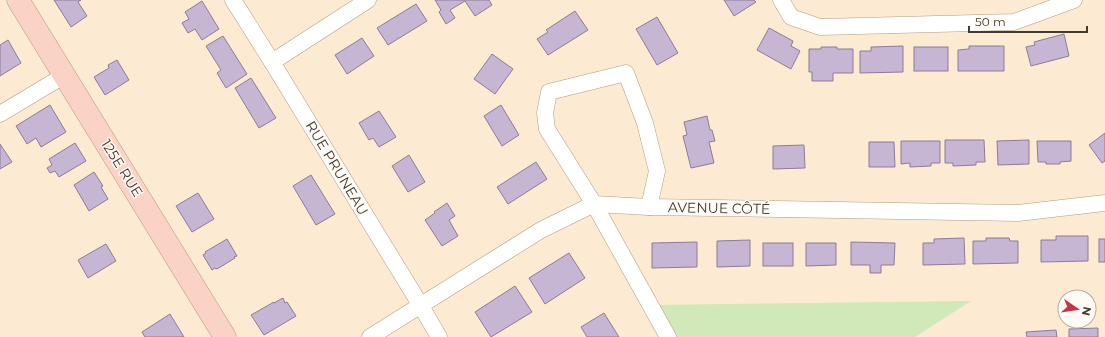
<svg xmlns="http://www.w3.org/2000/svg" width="1105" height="337" viewBox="0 0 1105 337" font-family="Montserrat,sans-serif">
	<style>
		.green { fill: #d1e9b9 }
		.building { fill: #c7b5d4; stroke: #8d7b98 }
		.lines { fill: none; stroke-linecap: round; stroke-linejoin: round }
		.minor-casing { stroke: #b19d7f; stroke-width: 17 }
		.secondary-casing { stroke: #b19d7f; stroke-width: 23 }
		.minor { stroke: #fff; stroke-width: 16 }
		.secondary { stroke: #fbd2c6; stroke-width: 22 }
		.labels { text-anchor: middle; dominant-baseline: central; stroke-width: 3; stroke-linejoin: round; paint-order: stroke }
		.street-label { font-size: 14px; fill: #443b2f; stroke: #fffaf4 }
	</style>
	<rect width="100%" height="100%" fill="#fcebd2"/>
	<polygon class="green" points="971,301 915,337 668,337 650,305"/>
	<g class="building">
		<polygon points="54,0 81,0 78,2 87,16 71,27"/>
		<polygon points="435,0 489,0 492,5 475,16 465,1 450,10 455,18 446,24 439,12 441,10"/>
		<polygon points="724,0 754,0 756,2 734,16"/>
		<polygon points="202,1 219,29 202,40 195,29 188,33 182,23 189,19 185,12"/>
		<polygon points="416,4 427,21 388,45 377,28"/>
		<polygon points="575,11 588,30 548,55 537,39 548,32 546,30"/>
		<polygon points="657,17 678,53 657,65 636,29"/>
		<polygon points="769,28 793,41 791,46 800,51 791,69 757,50"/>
		<polygon points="1064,34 1069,56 1031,66 1026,47 1035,45 1034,42"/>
		<polygon points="223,36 247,74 226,88 217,73 221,70 206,46"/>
		<polygon points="362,38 374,56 347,74 335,55"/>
		<polygon points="8,40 21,63 0,76 0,45"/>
		<polygon points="903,46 903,72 860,73 860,51 871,51 871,47"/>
		<polygon points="969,46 1004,46 1004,71 958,71 958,50 969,49"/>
		<polygon points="821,47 837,47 837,49 853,49 853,73 833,73 833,81 812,81 812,72 809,72 809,49 821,49"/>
		<rect x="914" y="47" width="34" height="24"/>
		<polygon points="492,54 513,69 495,94 474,79"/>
		<polygon points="117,60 129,80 105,95 94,77 109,68 108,65"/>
		<polygon points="251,78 276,118 259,128 235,88"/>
		<polygon points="50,105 66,132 41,147 36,138 27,144 16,126"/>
		<polygon points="501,105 519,135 502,146 484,116"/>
		<polygon points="379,111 396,137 379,147 373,138 369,140 359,123"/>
		<polygon points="707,116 710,130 712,130 715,141 709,142 714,163 691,168 683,136 687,135 684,122"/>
		<polygon points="1105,133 1105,161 1102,163 1089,145"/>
		<polygon points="945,140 984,140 985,162 976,162 976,165 953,166 953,163 945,163"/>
		<polygon points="1029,140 1029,164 998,165 997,141"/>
		<polygon points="901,141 940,141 940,163 931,163 931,166 910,167 910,163 901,164"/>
		<polygon points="1037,141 1071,141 1071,161 1060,162 1060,164 1046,164 1046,162 1038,162"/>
		<polygon points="869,142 894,142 895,167 869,167"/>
		<polygon points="75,143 86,161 59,177 55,171 50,173 47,168 52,165 49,159"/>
		<polygon points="0,144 12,162 0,169"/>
		<polygon points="804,145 805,168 773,169 773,146"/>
		<polygon points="409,155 425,182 408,192 392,166"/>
		<polygon points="536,162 547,179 508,204 497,187"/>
		<polygon points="94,172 103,186 101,187 108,199 89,211 74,185"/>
		<polygon points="311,175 335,214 316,225 293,186"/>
		<polygon points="198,193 214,219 192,232 176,206"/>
		<polygon points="447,203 455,216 449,220 458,236 442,246 425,220 435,213 434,212"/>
		<polygon points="1056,236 1088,236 1088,261 1041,262 1041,240 1056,240"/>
		<polygon points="964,238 965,264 923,265 923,243 934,243 934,239"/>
		<polygon points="986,238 1009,238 1010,241 1018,241 1018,263 973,264 973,241 986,241"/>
		<polygon points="227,239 237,256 234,257 235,258 217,269 215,268 212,270 203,255 206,253 205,252"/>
		<rect x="1099" y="239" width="6" height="23"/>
		<polygon points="750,240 750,266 717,267 717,241"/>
		<polygon points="697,242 697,267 652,268 652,243"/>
		<polygon points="851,242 895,243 894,265 881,265 881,273 870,273 870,265 851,265"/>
		<rect x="763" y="243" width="30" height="23"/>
		<polygon points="806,243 836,243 836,265 806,266"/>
		<polygon points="106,244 116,261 88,278 78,260"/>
		<polygon points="569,253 585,278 545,304 529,278"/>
		<polygon points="515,286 532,312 491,337 475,312"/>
		<polygon points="283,298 285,303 287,302 296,316 264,335 251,315 274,302 274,303"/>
		<polygon points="604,313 619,337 587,337 581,327"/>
		<polygon points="170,314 184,337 145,337 142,332"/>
		<polygon points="1098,328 1098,337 1069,337 1069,329"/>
		<polygon points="1056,330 1057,337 1027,337 1026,332"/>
	</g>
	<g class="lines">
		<g class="minor-casing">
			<g id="minor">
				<polyline points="233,0 272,62 421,306 439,337"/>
				<polyline points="781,0 791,17 820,27 1014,22 1074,0"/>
				<polyline points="272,62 368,0"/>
				<polyline points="0,114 65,75"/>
				<polyline points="649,207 657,171 645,123 626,73 549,92 545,113 547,129 594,204 668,337"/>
				<polyline points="370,337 541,230 594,204 649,207 1018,213 1105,203"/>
			</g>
		</g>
		<g class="secondary-casing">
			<polyline id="secondary" points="18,0 225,337"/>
		</g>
		<use href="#minor" class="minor"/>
		<use href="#secondary" class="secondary"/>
	</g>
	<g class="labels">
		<g class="street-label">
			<text transform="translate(122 168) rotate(58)">125E RUE</text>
			<text transform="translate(337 168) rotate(59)">RUE PRUNEAU</text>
			<text transform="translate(719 208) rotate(1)">AVENUE CÔTÉ</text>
		</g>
	</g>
	<g transform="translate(1077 309) rotate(103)"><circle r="19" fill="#fffaf4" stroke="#b4aea5"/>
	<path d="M0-3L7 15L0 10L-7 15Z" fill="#c53545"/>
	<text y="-6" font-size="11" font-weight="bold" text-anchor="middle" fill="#443b2f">N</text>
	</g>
	<path d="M969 26v6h118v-6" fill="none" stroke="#443b2f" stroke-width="2"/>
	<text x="975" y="26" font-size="12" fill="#443b2f" stroke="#fffaf4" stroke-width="3" paint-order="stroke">50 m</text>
</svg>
